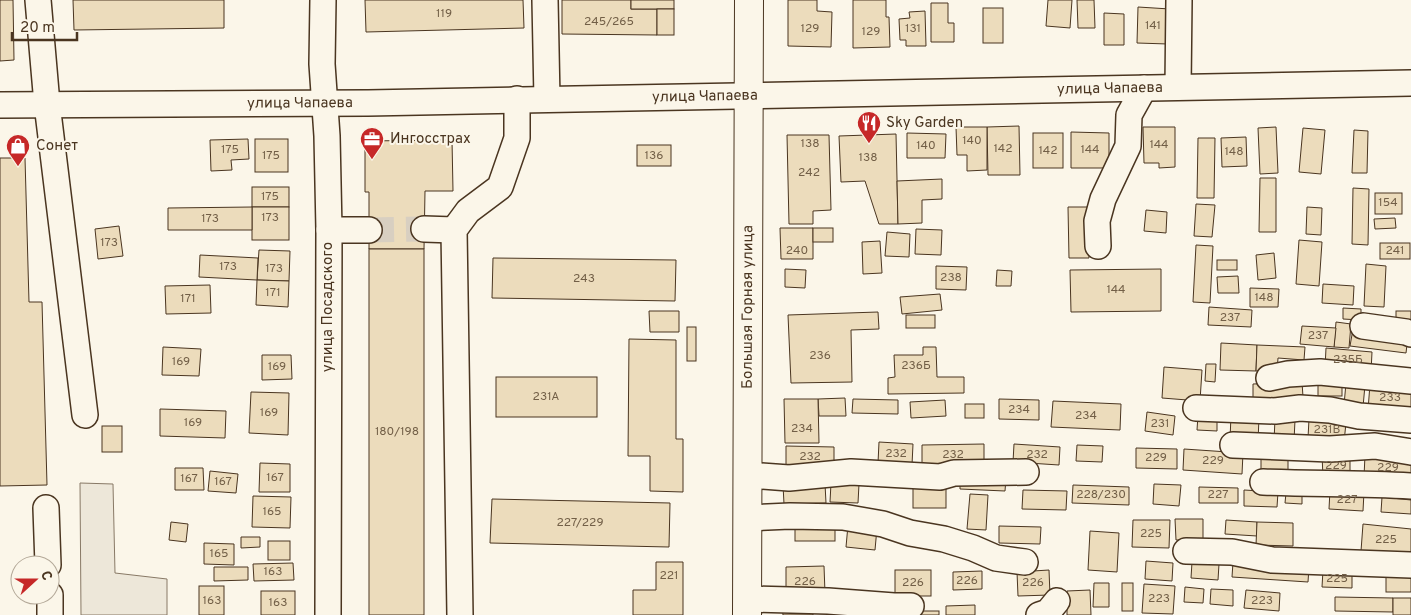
<svg xmlns="http://www.w3.org/2000/svg" width="1411" height="615" viewBox="0 0 1411 615" font-family="Overpass,sans-serif">
	<style>
		.parking { fill: #ede7d9; stroke: #887966 }
		.building { fill: #ecdcbc; stroke: #4a3520 }
		.lines { fill: none; stroke-linecap: round; stroke-linejoin: round }
		.minor-tunnel { stroke: #d8cfc1; stroke-width: 25; stroke-dasharray: 25 12; stroke-linecap: butt }
		.minor-casing { stroke: #4a3520; stroke-width: 28 }
		.major-casing { stroke: #4a3520; stroke-width: 30 }
		.minor { stroke: #fbf6e9; stroke-width: 25 }
		.major { stroke: #fbf6e9; stroke-width: 28 }
		.labels { text-anchor: middle; dominant-baseline: central; stroke-width: 4; stroke-linejoin: round; paint-order: stroke }
		.number-label { font-size: 12px; fill: #725f47 }
		.street-label { font-size: 15px; fill: #4a3520; stroke: #fbf6e9 }
		.poi-label { font-size: 15px; fill: #4a3520; stroke: #fbf6e9; text-anchor: start }
	</style>
	<rect width="100%" height="100%" fill="#fbf6e9"/>
	<polygon class="parking" points="80,483 113,484 115,573 167,579 167,615 81,615"/>
	<g class="building">
		<polygon points="0,0 13,0 14,60 0,61"/>
		<polygon points="73,0 224,0 224,28 74,30"/>
		<polygon points="365,0 523,0 524,28 366,32"/>
		<polygon points="562,0 631,0 631,9 657,9 657,35 562,34"/>
		<rect x="631" y="0" width="43" height="9"/>
		<polygon points="788,0 817,0 817,11 832,12 831,47 788,46"/>
		<polygon points="853,0 886,0 886,17 889,17 890,47 853,48"/>
		<polygon points="1048,0 1072,0 1070,28 1046,26"/>
		<polygon points="1077,0 1094,0 1095,28 1078,28"/>
		<polygon points="931,3 948,3 948,23 954,23 954,42 931,42"/>
		<polygon points="1138,7 1170,9 1168,44 1137,43"/>
		<rect x="983" y="8" width="20" height="35"/>
		<rect x="657" y="9" width="17" height="26"/>
		<polygon points="925,11 926,46 906,46 906,40 900,40 899,19 910,18 909,12"/>
		<polygon points="1104,13 1124,14 1124,45 1104,45"/>
		<polygon points="1019,126 1020,175 988,175 987,127"/>
		<polygon points="956,127 987,127 987,170 967,171 967,155 957,155"/>
		<polygon points="1143,127 1175,127 1175,167 1159,168 1159,163 1144,163"/>
		<polygon points="1276,127 1278,173 1260,174 1258,128"/>
		<polygon points="1303,128 1325,130 1321,174 1299,172"/>
		<polygon points="1354,130 1368,131 1367,173 1352,173"/>
		<polygon points="1071,132 1109,133 1109,168 1071,168"/>
		<polygon points="907,133 946,134 945,158 907,158"/>
		<rect x="1033" y="133" width="30" height="35"/>
		<polygon points="896,134 898,224 879,224 865,181 841,182 839,136"/>
		<polygon points="787,135 829,135 831,210 813,211 813,224 789,224"/>
		<polygon points="1246,137 1247,166 1222,167 1221,138"/>
		<polygon points="1198,138 1215,138 1214,198 1197,198"/>
		<polygon points="248,139 249,159 231,160 232,170 211,171 210,140"/>
		<rect x="255" y="139" width="33" height="33"/>
		<polygon points="452,140 453,191 425,191 424,249 369,249 369,192 365,192 365,141"/>
		<rect x="637" y="145" width="34" height="21"/>
		<polygon points="0,158 25,158 29,302 42,302 47,485 0,486"/>
		<polygon points="1260,178 1276,178 1276,232 1259,232"/>
		<polygon points="942,179 942,199 922,200 922,223 898,224 897,181"/>
		<rect x="252" y="187" width="37" height="20"/>
		<polygon points="1353,188 1369,189 1368,245 1352,244"/>
		<rect x="1375" y="193" width="27" height="21"/>
		<polygon points="1196,204 1215,205 1212,237 1194,236"/>
		<rect x="252" y="207" width="37" height="33"/>
		<polygon points="252,207 252,230 168,230 168,208"/>
		<polygon points="1068,207 1088,207 1089,258 1069,258"/>
		<polygon points="1307,207 1322,208 1321,235 1306,234"/>
		<polygon points="1146,210 1167,212 1166,233 1144,231"/>
		<polygon points="1395,218 1396,228 1375,229 1374,219"/>
		<polygon points="119,226 123,256 98,259 95,229"/>
		<polygon points="780,228 813,228 813,259 781,259"/>
		<rect x="813" y="228" width="20" height="14"/>
		<polygon points="916,229 942,230 941,255 915,254"/>
		<polygon points="887,232 910,234 909,257 885,256"/>
		<polygon points="1299,240 1322,242 1319,286 1296,284"/>
		<polygon points="880,241 882,273 863,274 862,242"/>
		<rect x="1380" y="243" width="30" height="16"/>
		<polygon points="1196,245 1213,246 1210,303 1193,302"/>
		<rect x="369" y="249" width="55" height="366"/>
		<polygon points="259,250 290,251 289,281 257,280"/>
		<polygon points="1274,253 1276,278 1258,280 1256,255"/>
		<polygon points="200,255 258,258 257,280 199,277"/>
		<polygon points="493,258 676,260 675,301 492,298"/>
		<rect x="1217" y="260" width="20" height="10"/>
		<polygon points="1366,264 1386,266 1384,307 1364,306"/>
		<polygon points="936,266 967,267 966,290 936,289"/>
		<polygon points="785,269 806,270 805,288 785,287"/>
		<polygon points="1161,269 1161,311 1071,312 1070,270"/>
		<polygon points="997,270 1012,271 1011,286 996,286"/>
		<polygon points="1238,276 1239,293 1218,293 1217,277"/>
		<polygon points="257,280 289,281 288,307 256,305"/>
		<polygon points="1323,284 1354,286 1353,305 1322,303"/>
		<polygon points="210,285 211,313 166,314 165,286"/>
		<polygon points="1250,288 1279,289 1278,307 1250,307"/>
		<polygon points="940,294 942,310 902,314 900,297"/>
		<polygon points="1209,307 1252,310 1251,327 1208,325"/>
		<polygon points="1343,308 1361,309 1361,320 1343,319"/>
		<polygon points="649,311 679,311 679,332 650,332"/>
		<rect x="1396" y="311" width="15" height="17"/>
		<polygon points="878,312 879,329 851,330 852,382 791,383 788,315"/>
		<rect x="906" y="315" width="29" height="13"/>
		<polygon points="1336,322 1351,324 1349,348 1334,347"/>
		<polygon points="1302,326 1336,328 1334,347 1300,344"/>
		<rect x="687" y="327" width="9" height="34"/>
		<polygon points="1353,329 1408,336 1406,353 1350,346"/>
		<polygon points="629,339 676,340 676,439 683,439 683,492 650,491 650,456 628,456"/>
		<polygon points="1221,343 1257,345 1256,371 1220,370"/>
		<polygon points="1257,345 1305,347 1304,360 1278,358 1277,372 1256,371"/>
		<polygon points="163,347 201,349 199,376 162,375"/>
		<polygon points="923,347 936,347 937,377 964,377 964,393 888,394 888,378 895,377 894,355 923,355"/>
		<polygon points="1326,348 1372,352 1371,372 1325,368"/>
		<polygon points="262,355 291,355 292,379 262,380"/>
		<polygon points="1206,364 1216,364 1215,382 1205,381"/>
		<polygon points="1164,367 1202,370 1200,401 1162,398"/>
		<rect x="496" y="377" width="101" height="40"/>
		<polygon points="1302,382 1303,397 1253,399 1253,384"/>
		<polygon points="1346,383 1365,385 1363,407 1344,405"/>
		<rect x="1318" y="384" width="24" height="12"/>
		<polygon points="1370,384 1411,387 1411,413 1368,410"/>
		<polygon points="251,392 289,393 288,435 249,433"/>
		<polygon points="845,398 846,416 819,416 818,399"/>
		<polygon points="784,399 818,399 819,443 785,443"/>
		<polygon points="853,399 898,400 898,414 852,413"/>
		<polygon points="999,399 1039,400 1039,420 999,419"/>
		<polygon points="945,400 946,416 911,418 910,402"/>
		<polygon points="1053,401 1121,404 1120,430 1051,427"/>
		<rect x="965" y="404" width="19" height="14"/>
		<polygon points="160,409 226,411 225,438 160,436"/>
		<polygon points="1147,412 1175,416 1173,435 1145,431"/>
		<polygon points="1198,415 1217,415 1217,431 1197,430"/>
		<polygon points="1231,415 1259,417 1258,442 1230,440"/>
		<polygon points="1275,419 1295,420 1294,441 1274,441"/>
		<polygon points="1309,419 1346,423 1344,442 1308,438"/>
		<rect x="102" y="426" width="20" height="26"/>
		<polygon points="879,442 913,444 912,465 878,463"/>
		<polygon points="984,444 984,465 922,466 922,445"/>
		<polygon points="1014,444 1060,447 1059,465 1013,462"/>
		<polygon points="1077,445 1103,446 1102,462 1076,461"/>
		<polygon points="786,446 834,447 834,468 786,467"/>
		<polygon points="1136,448 1177,449 1177,469 1136,468"/>
		<polygon points="1184,449 1243,453 1242,474 1183,470"/>
		<rect x="1261" y="451" width="27" height="26"/>
		<polygon points="1322,454 1350,454 1350,478 1323,478"/>
		<polygon points="1365,455 1411,458 1411,481 1364,477"/>
		<polygon points="260,463 290,464 290,492 259,492"/>
		<polygon points="175,468 203,468 204,490 175,490"/>
		<polygon points="210,471 238,474 236,493 208,491"/>
		<polygon points="960,476 1006,478 1005,491 960,489"/>
		<polygon points="831,483 859,484 858,503 830,502"/>
		<polygon points="825,484 826,503 784,504 783,485"/>
		<rect x="913" y="484" width="33" height="24"/>
		<polygon points="1154,484 1181,485 1179,506 1153,504"/>
		<polygon points="1073,485 1129,487 1129,505 1072,503"/>
		<polygon points="1199,487 1238,488 1238,503 1199,503"/>
		<polygon points="1023,490 1067,491 1066,510 1022,509"/>
		<polygon points="1244,490 1278,492 1277,507 1244,506"/>
		<polygon points="1330,490 1364,492 1363,511 1329,509"/>
		<polygon points="1286,493 1302,493 1302,504 1285,503"/>
		<polygon points="970,494 988,495 986,530 967,529"/>
		<polygon points="253,496 291,497 290,528 252,527"/>
		<polygon points="1382,497 1411,500 1411,514 1381,512"/>
		<polygon points="492,499 670,503 669,547 490,543"/>
		<polygon points="1175,519 1203,519 1203,540 1176,540"/>
		<polygon points="1133,520 1170,520 1169,548 1132,547"/>
		<polygon points="1226,520 1257,522 1257,536 1225,534"/>
		<rect x="795" y="521" width="40" height="20"/>
		<polygon points="171,522 188,524 186,542 169,540"/>
		<polygon points="1257,522 1293,523 1293,546 1256,545"/>
		<polygon points="1363,524 1411,529 1411,556 1361,551"/>
		<polygon points="848,525 877,528 875,550 846,547"/>
		<polygon points="999,526 1041,527 1040,544 999,543"/>
		<polygon points="1090,531 1119,533 1117,572 1088,570"/>
		<polygon points="241,537 260,537 260,547 241,548"/>
		<rect x="268" y="541" width="22" height="19"/>
		<polygon points="204,543 234,544 234,565 204,564"/>
		<polygon points="1146,561 1173,563 1172,581 1145,579"/>
		<polygon points="656,562 683,562 683,615 633,615 633,590 656,590"/>
		<polygon points="1192,562 1219,564 1218,580 1191,578"/>
		<polygon points="1233,562 1309,567 1308,582 1232,577"/>
		<polygon points="293,563 294,580 254,581 253,564"/>
		<polygon points="824,566 825,593 786,593 786,567"/>
		<polygon points="214,567 248,567 248,580 214,581"/>
		<rect x="1386" y="569" width="25" height="23"/>
		<rect x="895" y="570" width="36" height="26"/>
		<polygon points="1049,570 1050,595 1018,596 1017,572"/>
		<polygon points="1323,570 1352,571 1352,588 1322,587"/>
		<polygon points="982,571 982,589 953,590 953,572"/>
		<polygon points="1094,583 1109,583 1109,607 1093,607"/>
		<rect x="1122" y="583" width="11" height="28"/>
		<polygon points="1144,584 1175,586 1173,614 1142,613"/>
		<rect x="199" y="586" width="25" height="29"/>
		<polygon points="1185,587 1204,589 1203,603 1184,602"/>
		<polygon points="1211,589 1233,590 1233,606 1210,604"/>
		<polygon points="1090,590 1091,615 1067,615 1067,591"/>
		<polygon points="1246,590 1280,593 1279,611 1244,608"/>
		<rect x="261" y="591" width="34" height="24"/>
		<polygon points="1335,597 1393,598 1393,612 1335,611"/>
		<rect x="1393" y="598" width="18" height="17"/>
		<polygon points="975,605 975,615 946,615 946,606"/>
		<polygon points="782,606 813,606 813,615 783,615"/>
		<rect x="899" y="611" width="40" height="4"/>
	</g>
	<g class="lines">
		<polyline class="minor-tunnel" points="369,230 424,229"/>
		<g class="minor-casing">
			<g id="minor">
				<polyline points="38,0 47,104 85,415"/>
				<polyline points="323,0 322,64 327,136 329,230 328,615"/>
				<polyline points="545,0 547,99"/>
				<polyline points="1178,87 1179,0"/>
				<path id="s1" d="M0,105l368,-2 1043,-20"/>
				<polyline points="424,229 454,230"/>
				<polyline points="329,230 369,230"/>
				<polyline points="1098,246 1097,221 1103,199 1128,146 1129,115 1144,88"/>
				<polyline points="1363,326 1406,332 1411,334"/>
				<polyline points="1269,378 1288,374 1320,372 1411,381"/>
				<polyline points="1196,408 1275,411 1300,408 1330,410 1359,416 1411,420"/>
				<polyline points="1233,445 1330,449 1375,446 1411,452"/>
				<polyline points="747,475 789,478 851,472 940,477 954,473 1026,472"/>
				<path d="M1263,482c50,2 99,1 148,4"/>
				<polyline points="46,508 48,565"/>
				<polyline points="747,518 790,516 843,517 883,524 910,533 944,539 973,548 996,558 1025,562"/>
				<polyline points="1186,551 1232,552 1272,560 1411,565"/>
				<polyline points="50,595 50,615"/>
				<polyline points="747,599 828,601 894,606 911,606"/>
				<polyline points="460,615 454,230 468,211 500,187 517,138 517,99"/>
				<polyline points="1039,615 1048,612 1057,601"/>
			</g>
		</g>
		<g class="major-casing">
			<g id="major">
				<path id="s2" d="M747,615l2,-615"/>
			</g>
		</g>
		<use href="#minor" class="minor"/>
		<use href="#major" class="major"/>
	</g>
	<defs>
		<g id="restaurant-pin" transform="scale(1.25)"><path d="M0 17L-7.5 6A9.5 9.5 0 1 1 7.5 6Z" fill="#c62828" stroke="#fbf6e9"/><path d="M-5-6h1v4h1v-4h1v4h1v-4h1v5L-1.5 .5V6h-2V.5L-5-1ZM5-6V6H3V1.5H1.5Q1.5-4 5-6Z" fill="#fff"/></g>
		<g id="office-pin" transform="scale(1.25)"><path d="M0 17L-7.5 6A9.5 9.5 0 1 1 7.5 6Z" fill="#c62828" stroke="#fbf6e9"/><path d="M-6-3h4V-5.5h4V-3h4V5H-6ZM-1-4.5V-3h2v-1.5ZM-6 0V1H6V0Z" fill="#fff"/></g>
		<g id="shop-pin" transform="scale(1.25)"><path d="M0 17L-7.5 6A9.5 9.5 0 1 1 7.5 6Z" fill="#c62828" stroke="#fbf6e9"/><path d="M-5-2.5h2.3a2.7 3.5 0 0 1 5.4 0H5L5.5 6h-11ZM-1.5-2.5h3a1.5 2.3 0 0 0-3 0Z" fill="#fff"/></g>
	</defs>
	<g fill-rule="evenodd">
		<use href="#restaurant-pin" x="869" y="123"/>
		<use href="#office-pin" x="372" y="139"/>
		<use href="#shop-pin" x="18" y="146"/>
	</g>
	<g class="labels">
		<g class="number-label">
			<text x="444" y="14">119</text>
			<text x="609" y="22">245/265</text>
			<text x="1153" y="26">141</text>
			<text x="810" y="29">129</text>
			<text x="913" y="29">131</text>
			<text x="871" y="32">129</text>
			<text x="972" y="141">140</text>
			<text x="810" y="144">138</text>
			<text x="1159" y="145">144</text>
			<text x="926" y="146">140</text>
			<text x="1003" y="149">142</text>
			<text x="230" y="150">175</text>
			<text x="1090" y="150">144</text>
			<text x="1048" y="151">142</text>
			<text x="1234" y="152">148</text>
			<text x="271" y="156">175</text>
			<text x="654" y="156">136</text>
			<text x="868" y="158">138</text>
			<text x="809" y="173">242</text>
			<text x="270" y="197">175</text>
			<text x="1388" y="203">154</text>
			<text x="270" y="218">173</text>
			<text x="210" y="219">173</text>
			<text x="109" y="243">173</text>
			<text x="797" y="251">240</text>
			<text x="1395" y="251">241</text>
			<text x="228" y="267">173</text>
			<text x="274" y="269">173</text>
			<text x="951" y="278">238</text>
			<text x="584" y="279">243</text>
			<text x="1116" y="290">144</text>
			<text x="273" y="293">171</text>
			<text x="1264" y="298">148</text>
			<text x="188" y="299">171</text>
			<text x="1230" y="318">237</text>
			<text x="1318" y="336">237</text>
			<text x="820" y="356">236</text>
			<text x="1348" y="360">235Б</text>
			<text x="181" y="362">169</text>
			<text x="916" y="366">236Б</text>
			<text x="277" y="367">169</text>
			<text x="546" y="397">231А</text>
			<text x="1390" y="398">233</text>
			<text x="1019" y="410">234</text>
			<text x="269" y="413">169</text>
			<text x="1086" y="416">234</text>
			<text x="193" y="423">169</text>
			<text x="1160" y="424">231</text>
			<text x="802" y="429">234</text>
			<text x="1327" y="430">231В</text>
			<text x="397" y="432">180/198</text>
			<text x="896" y="454">232</text>
			<text x="953" y="455">232</text>
			<text x="1037" y="455">232</text>
			<text x="810" y="457">232</text>
			<text x="1156" y="458">229</text>
			<text x="1213" y="461">229</text>
			<text x="1336" y="466">229</text>
			<text x="1388" y="468">229</text>
			<text x="275" y="478">167</text>
			<text x="189" y="479">167</text>
			<text x="223" y="482">167</text>
			<text x="1101" y="495">228/230</text>
			<text x="1218" y="495">227</text>
			<text x="1347" y="500">227</text>
			<text x="272" y="512">165</text>
			<text x="580" y="523">227/229</text>
			<text x="1151" y="534">225</text>
			<text x="1386" y="540">225</text>
			<text x="219" y="554">165</text>
			<text x="273" y="572">163</text>
			<text x="669" y="576">221</text>
			<text x="1337" y="579">225</text>
			<text x="967" y="581">226</text>
			<text x="805" y="582">226</text>
			<text x="913" y="583">226</text>
			<text x="1033" y="583">226</text>
			<text x="1159" y="599">223</text>
			<text x="212" y="601">163</text>
			<text x="1262" y="601">223</text>
			<text x="278" y="603">163</text>
		</g>
		<g class="street-label">
			<text stroke="none"><textPath href="#s1" startOffset="1110">улица Чапаева</textPath></text>
			<text stroke="none"><textPath href="#s1" startOffset="705">улица Чапаева</textPath></text>
			<text stroke="none"><textPath href="#s1" startOffset="300">улица Чапаева</textPath></text>
			<text transform="translate(328 307) rotate(-90)">улица Посадского</text>
			<text stroke="none"><textPath href="#s2" startOffset="308">Большая Горная улица</textPath></text>
		</g>
		<g class="poi-label">
			<text x="886" y="123">Sky Garden</text>
			<text x="390" y="139">Ингосстрах</text>
			<text x="36" y="146">Сонет</text>
		</g>
	</g>
	<g transform="translate(35 580) rotate(69)"><circle r="24" fill="#fbf6e9" stroke="#b4a999"/>
	<path d="M0-4L9 19L0 12L-9 19Z" fill="#c62828"/>
	<text y="-8" font-size="14" font-weight="bold" text-anchor="middle" fill="#4a3520">С</text>
	</g>
	<path d="M12 32v8h65v-8" fill="none" stroke="#4a3520" stroke-width="2.5"/>
	<text x="20" y="32" font-size="15" fill="#4a3520" stroke="#fbf6e9" stroke-width="4" paint-order="stroke">20 m</text>
</svg>
